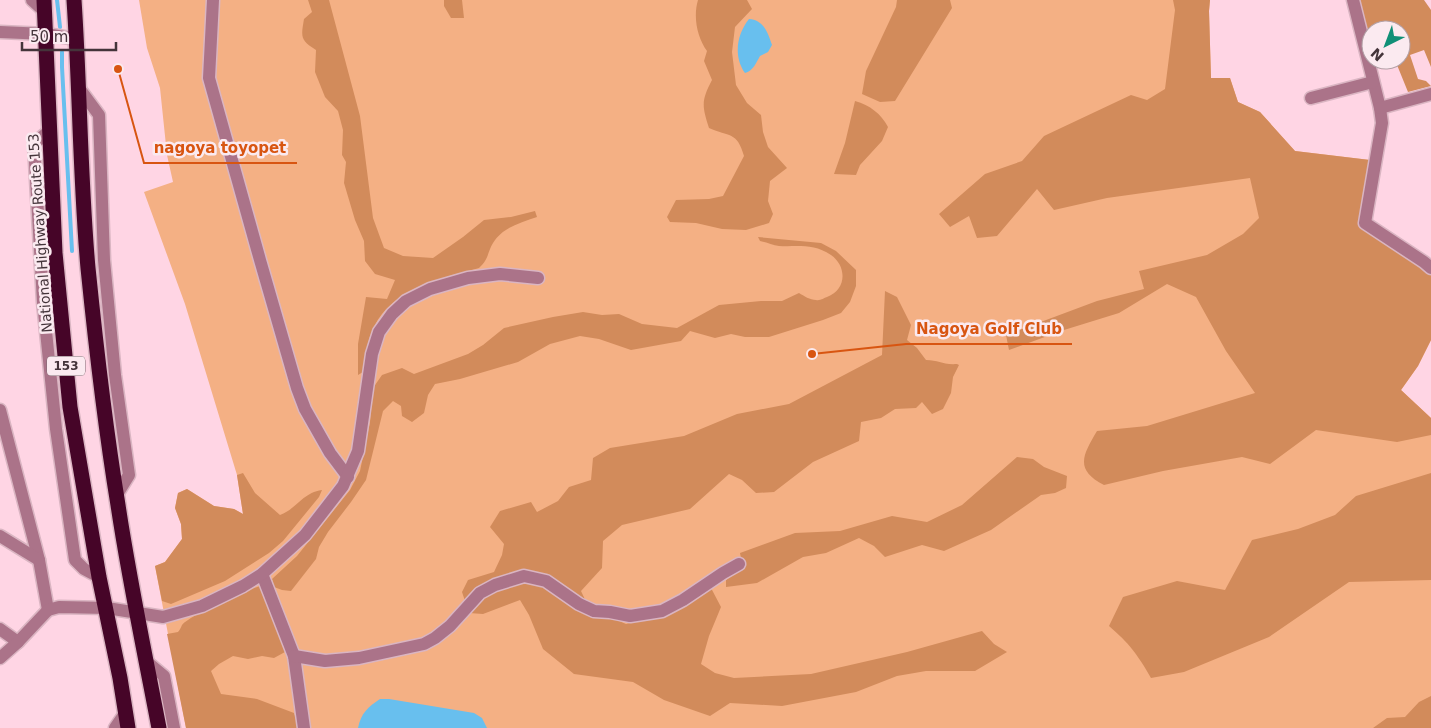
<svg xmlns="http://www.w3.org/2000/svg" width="1431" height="728" viewBox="0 0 1431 728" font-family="'DejaVu Sans',sans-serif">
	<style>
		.green { fill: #f4b084 }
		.forest { fill: #d28b5b }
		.water { fill: #68bfee }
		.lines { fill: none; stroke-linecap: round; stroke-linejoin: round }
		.stream { stroke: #68bfee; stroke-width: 4 }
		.minor-casing { stroke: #dab5c2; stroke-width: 15 }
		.highway-casing { stroke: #dab5c2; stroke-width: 18 }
		.minor { stroke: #ab7389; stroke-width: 12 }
		.highway { stroke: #460528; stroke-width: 15 }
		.labels { text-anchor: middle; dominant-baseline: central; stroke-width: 5; stroke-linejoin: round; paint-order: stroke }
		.shield { fill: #fbeaf0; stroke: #7b6b71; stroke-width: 1 }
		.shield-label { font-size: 12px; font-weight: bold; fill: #44343a }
		.street-label { font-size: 14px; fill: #44343a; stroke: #fbeaf0 }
		.leader { fill: none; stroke: #d85511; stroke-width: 2 }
		.callout-dot { fill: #d85511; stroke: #fbeaf0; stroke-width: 2 }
		.callout-label { font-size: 15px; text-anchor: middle; font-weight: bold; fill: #d85511; stroke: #fbeaf0; stroke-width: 5; stroke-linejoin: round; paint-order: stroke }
	</style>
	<rect width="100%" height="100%" fill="#ffd5e4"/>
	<polygon class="green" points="139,0 1210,0 1209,11 1211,78 1230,78 1238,102 1260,112 1295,151 1370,160 1362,222 1431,274 1431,340 1418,366 1401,390 1431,418 1431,728 186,728 155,566 165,562 182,539 181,524 175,508 178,493 187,489 214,506 234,509 243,514 237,475 185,304 144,192 173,182 167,155 160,88 147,48"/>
	<g class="forest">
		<path d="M308,0h21l31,116 13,102 11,30 19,8 30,2 30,-21 21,-17 27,-3 24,-6 2,6c-17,6 -34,10 -44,26 -6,10 -4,16 -14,25 -36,10 -87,20 -105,59 -7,14 -9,30 -11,45l-5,3v-31l8,-47 21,2 8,-19 -20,-6 -10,-13 -1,-20 -9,-21 -11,-37 2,-21 -4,-7 1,-25 -5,-19 -13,-14 -10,-25 1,-22c-16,-10 -15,-13 -12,-31l8,-7z"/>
		<polygon points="444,0 462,0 464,18 451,18 444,6"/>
		<path d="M698,0h49l5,9 -17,18 -3,25 4,33 11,18 14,12 2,17 5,15 19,21 -17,13 -2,20 5,13 -4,9 -23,7 -24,-1 -26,-6 -26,-1 -3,-5 9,-17 33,-1 14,-3 21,-40c-7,-25 -15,-19 -35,-28 -7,-22 -8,-27 3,-48l-8,-19 3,-10c-10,-14 -14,-34 -9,-51z"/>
		<polygon points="897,0 950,0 952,8 895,101 880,102 862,94 866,71 896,7"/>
		<path d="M1173,0h37l-1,11 2,67h19l8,24 22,10 35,39 75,9 -8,62 69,52v66l-13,26 -17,24 30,28v17l-34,7 -81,-12 -46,34 -28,-7 -79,14 -59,14c-29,-15 -22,-29 -7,-54l50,-5 108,-33 -29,-42 -30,-54 -29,-13 -48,29 -55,17 -55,20 -3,-15 91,-34 47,-12 -5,-18 68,-16 36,-21 16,-16 -9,-40 -143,20 -53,12 -17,-21 -40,47 -20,2 -8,-22 -19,11 -11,-13 46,-40 37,-13 22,-25 87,-41 16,5 18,-11 10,-79z"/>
		<polygon points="1354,0 1424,0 1431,10 1431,67 1424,50 1410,55 1418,79 1426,81 1431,86 1408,92 1395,60 1401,60 1401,30 1371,30 1371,60 1391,60 1371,67"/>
		<path d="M855,101c15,4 26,13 33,26l-6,14 -22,24 -4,10 -22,-1 11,-31z"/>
		<path d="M758,237l63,6 15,8 20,19v16l-6,16 -9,11 -18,7 -54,17h-24l-14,-3 -16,4 -25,-7 -9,10 -50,9 -32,-11 -19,-3 -30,8 -32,18 -58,17 -25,5 -7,11 -4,18 -12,9 -10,-6 -1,-10 -8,-5 -10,10 -17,69 -15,22 -23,30 -9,15 -3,12 -25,32 -9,-1 -8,-3 -2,-8 25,-23 53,-66 10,-19 10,-49 3,-34 9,-13 20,-7 12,6 54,-20 15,-9 21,-17 49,-11 30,-5 19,3 17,-1 23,10 35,4 42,-23 42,-4h21l17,-8c5,3 11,7 17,7 4,1 8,-2 11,-3 20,-7 20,-31 4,-42 -18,-12 -33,-8 -52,-9 -6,-1 -13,-4 -19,-5z"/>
		<path d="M885,291l12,6 14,28 -4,15 10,8 9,12c13,0 16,5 31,4l2,1 -6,12 -2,16 -8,16 -11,5 -10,-12 -6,6 -21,1 -14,9 -20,4 -2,19 -46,21 -39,30 -18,1 -14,-13 -13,-6 -39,35 -68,16 -19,16 -1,27 -21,23 8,17 37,16 44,-12 41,-24 10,19 -12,29 -8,28 14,9 19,5 77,-4 96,-22 75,-21 12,13 13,8 -32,19h-49l-29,5 -41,16 -74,14 -52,-3 -20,13 -46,-16 -31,-18 -59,-8 -31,-25 -14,-34 -9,-15 -37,14 -14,-1 -7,-21 6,-12 26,-8 8,-17 2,-11 -14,-17 10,-16 31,-9 6,10 21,-11 11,-14 22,-7 2,-22 17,-10 74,-12 53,-22 52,-10 93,-49z"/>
		<polygon points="1017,457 1033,459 1044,467 1067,476 1066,488 1055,493 1041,495 991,530 944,551 922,545 885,557 874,546 859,538 826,553 803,557 757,583 726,587 726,580 743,568 740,553 795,533 840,531 892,516 927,522 962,505"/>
		<path d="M243,473l12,20 25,22c18,-7 22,-22 42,-25l-3,7 -36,44 -14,12 -44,28 -54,23 -9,-3 -7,-35 10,-4 17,-23 -1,-15 -6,-16 3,-15 9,-4 27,17 20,3 9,5 -6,-39z"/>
		<path d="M1431,473v107l-82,2 -80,55 -85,35 -33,6c-13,-23 -22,-35 -42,-52l14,-29 54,-16 48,9 27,-50 46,-11 37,-14 21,-19z"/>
		<path d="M260,586l12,26 13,40 -11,6 -12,-2 -14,3 -15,-3 -14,8 -8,7 10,23 36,5 37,14 5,15h-113l-19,-94 11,-2c2,-2 3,-5 4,-7 10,-11 62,-34 78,-39z"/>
		<polygon points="1431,696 1431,728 1373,728 1387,718 1405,717 1419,702"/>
	</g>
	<g class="water">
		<path d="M749,19c15,1 19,14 23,26l-4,7 -8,4c-4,7 -7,15 -15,17 -12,-17 -8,-39 4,-54z"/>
		<path d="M380,699h9l85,14 8,5 5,10h-129c3,-15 10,-21 22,-29z"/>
	</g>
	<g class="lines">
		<g class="stream">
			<polyline points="57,0 60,27"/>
			<polyline points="62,52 62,67 72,251"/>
		</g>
		<g class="minor-casing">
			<g id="minor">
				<polyline points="32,0 44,11"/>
				<polyline points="213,0 209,78 260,260 297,388 305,409 330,453 348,477"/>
				<polyline points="1353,0 1380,108 1382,123 1365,223 1424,262 1431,268"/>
				<polyline points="0,32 46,34 76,39"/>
				<polyline points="79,88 99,115 104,260 115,375 129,475 116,496"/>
				<polyline points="1311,98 1373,82"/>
				<polyline points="1380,108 1431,94"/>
				<polyline points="50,130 34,144 43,302 56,429 75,560 84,569 99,577"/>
				<polyline points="0,410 39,560 48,610"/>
				<polyline points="0,536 39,560"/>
				<polyline points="262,574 294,656 304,728"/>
				<polyline points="0,629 18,642"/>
				<polyline points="294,656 325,661 359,658 424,644 435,638 450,626 480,593 495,585 524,576 546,581 579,604 594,611 610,612 630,616 662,611 683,600 723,573 739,564"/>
				<polyline points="0,658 18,642 48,610 59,607 107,608 163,617 202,606 243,586 262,574 305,535 343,486 358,451 372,354 379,332 392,314 406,301 430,289 468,278 500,274 538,278"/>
				<polyline points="146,661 164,676 174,728"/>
				<polyline points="115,728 126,712"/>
			</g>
		</g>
		<g class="highway-casing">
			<g id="highway">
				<polyline points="44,0 55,253 70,407 99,577 120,678 128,728"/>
				<path d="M74,0c6,89 6,179 14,268 8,79 17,158 30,237 11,74 27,149 41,223"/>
			</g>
		</g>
		<use href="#minor" class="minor"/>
		<use href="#highway" class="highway"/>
	</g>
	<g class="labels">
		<rect class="shield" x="47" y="356.5" width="38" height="19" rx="4"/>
		<g class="shield-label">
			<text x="66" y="366">153</text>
		</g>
		<g class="street-label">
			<text transform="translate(40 233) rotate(-94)">National Highway Route 153</text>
		</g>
	</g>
	<path class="leader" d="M118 69L144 163H297M812 354L906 344H1072"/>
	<g class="callout-dot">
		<circle cx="118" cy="69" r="5"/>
		<circle cx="812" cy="354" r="5"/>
	</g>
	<g class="callout-label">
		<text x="220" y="153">nagoya toyopet</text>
		<text x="989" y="334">Nagoya Golf Club</text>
	</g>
	<g transform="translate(1386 45) rotate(222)"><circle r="24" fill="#fbeaf0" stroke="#b2a1a7"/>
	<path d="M0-4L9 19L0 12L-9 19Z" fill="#109077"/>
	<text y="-8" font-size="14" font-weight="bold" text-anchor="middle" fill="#44343a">N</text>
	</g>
	<path d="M22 42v8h94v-8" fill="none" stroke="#44343a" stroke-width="2.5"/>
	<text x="30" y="42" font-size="15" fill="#44343a" stroke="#fbeaf0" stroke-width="4" paint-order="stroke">50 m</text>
</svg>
